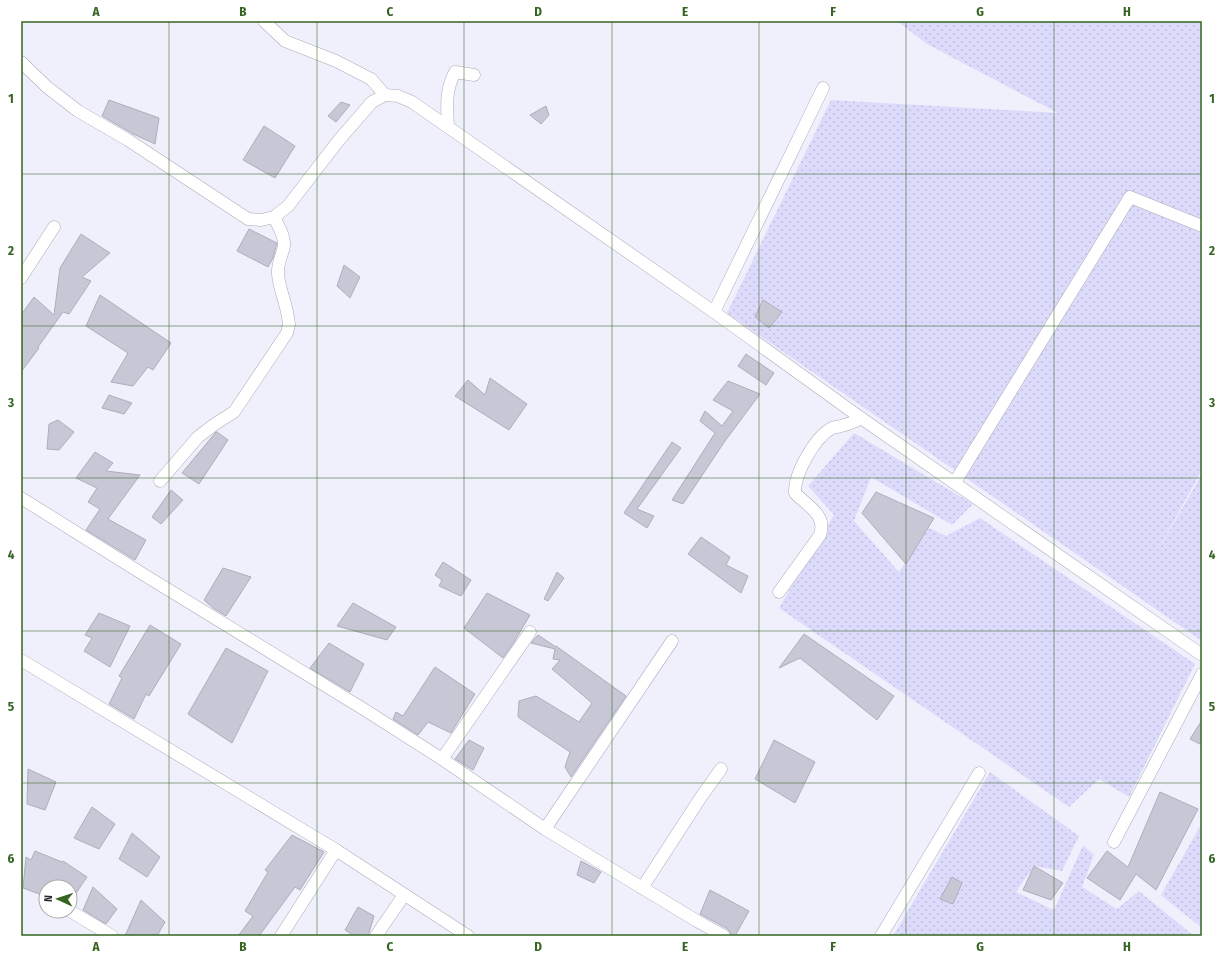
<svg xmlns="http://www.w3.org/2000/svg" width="1223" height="957" viewBox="0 0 1223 957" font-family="'Fira Sans Condensed',sans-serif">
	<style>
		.grass { fill: url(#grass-dots) }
		.building { fill: #c7c7d6; stroke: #adadbc }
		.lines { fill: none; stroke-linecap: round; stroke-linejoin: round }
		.minor-casing { stroke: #abaab9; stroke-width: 13 }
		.minor { stroke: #fff; stroke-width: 12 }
		.grid { fill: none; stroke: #366423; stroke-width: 1; stroke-opacity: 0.55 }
		.neatline { fill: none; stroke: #366423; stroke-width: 1.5 }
		.grid-label { font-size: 13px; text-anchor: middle; font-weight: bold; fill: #366423 }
	</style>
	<defs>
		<pattern id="grass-dots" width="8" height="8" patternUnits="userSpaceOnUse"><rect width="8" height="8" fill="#dddbfb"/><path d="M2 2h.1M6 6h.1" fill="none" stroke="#bebcd8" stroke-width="1.8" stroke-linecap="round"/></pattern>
	</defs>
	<rect width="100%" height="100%" fill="#f0f0fc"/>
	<g class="grass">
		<polygon points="897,21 1202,21 1202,470 1154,557 1202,474 1202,641 727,313 831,100 1058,113 927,44"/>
		<polygon points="854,433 973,504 952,525 871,477 854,521 899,572 929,528 946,536 980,518 1195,664 1129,797 1099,779 1069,807 779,608 834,515 808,486"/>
		<polygon points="990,772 1079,836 1062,871 1034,866 1016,892 1054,910 1083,845 1094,855 1082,887 1117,909 1139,891 1194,936 893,936"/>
		<polygon points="1202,823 1202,928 1161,895"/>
	</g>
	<g class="building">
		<polygon points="109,100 159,118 155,144 131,133 102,116"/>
		<polygon points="341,102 350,105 336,122 328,116"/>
		<polygon points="546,106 549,115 541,124 530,115"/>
		<polygon points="264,126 295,146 275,178 243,160"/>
		<polygon points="249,229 277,243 273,258 268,267 237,251"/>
		<polygon points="81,234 110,253 82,277 91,281 69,314 63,312 38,347 39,348 21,372 21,315 34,297 54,315 60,268"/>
		<polygon points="344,265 360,277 350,298 337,286"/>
		<polygon points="100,295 171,343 153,370 148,367 133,386 111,382 128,353 86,326"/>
		<polygon points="763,300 782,312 769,328 755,317"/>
		<polygon points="746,354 774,373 766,385 738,366"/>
		<polygon points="490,378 527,404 509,430 455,396 468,380 485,395"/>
		<polygon points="728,381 760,394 725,441 683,504 672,500 715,433 700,421 705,411 722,426 733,411 713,400"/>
		<polygon points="109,395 132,403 124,414 102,408"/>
		<polygon points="58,420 74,432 59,450 47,449 49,424"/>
		<polygon points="216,432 217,432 228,440 199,484 182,473"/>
		<polygon points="672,442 681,448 637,509 654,516 647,528 624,513"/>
		<polygon points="95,452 113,463 106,471 140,475 108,519 146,540 135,560 86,530 100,509 88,502 97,488 76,478"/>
		<polygon points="171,490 183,500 161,524 152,517"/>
		<polygon points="876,492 934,518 906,564 862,513"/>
		<polygon points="701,537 730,557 726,565 748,576 741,593 688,554"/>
		<polygon points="443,562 471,580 461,596 439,586 442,580 435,575"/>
		<polygon points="223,568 251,577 226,616 213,608 204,600"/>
		<polygon points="557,572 564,578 548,601 544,599"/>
		<polygon points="487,593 530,615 514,642 503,658 464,628"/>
		<polygon points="353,603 396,627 387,640 337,626"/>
		<polygon points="99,613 130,626 110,667 84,651 92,638 85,635"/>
		<polygon points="150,625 181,644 149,696 146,694 134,719 109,704 122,678 119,676"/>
		<polygon points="804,634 894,696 877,720 800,658 779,668"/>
		<polygon points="538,635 556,647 556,646 626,696 571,777 565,767 570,752 518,717 519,701 536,696 579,722 592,703 552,669 560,660 553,659 555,649 531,643"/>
		<polygon points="329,643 364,664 350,692 310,668"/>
		<polygon points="226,648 268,671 232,743 188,714"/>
		<polygon points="435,667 475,694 451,733 428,722 418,735 393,719 396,712 403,716"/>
		<polygon points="1202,720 1202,745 1190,739"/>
		<polygon points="469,740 484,748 473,770 455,759"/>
		<polygon points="774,740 815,762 795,803 755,779"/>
		<polygon points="28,769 56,782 45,810 27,804"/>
		<polygon points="1160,792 1198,809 1156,890 1136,874 1120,900 1087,878 1107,851 1128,867"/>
		<polygon points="92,807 115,824 99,849 74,838"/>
		<polygon points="132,833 160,857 147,877 119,859"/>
		<polygon points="292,835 324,852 300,890 295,887 259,936 238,936 253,916 245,911 268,872 265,870"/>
		<polygon points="35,851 62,862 63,861 87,877 70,902 70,887 46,887 42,895 23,888 26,857 31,860"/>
		<polygon points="581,861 601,872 594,883 577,875"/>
		<polygon points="1034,866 1063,883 1051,900 1023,890"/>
		<polygon points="952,877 962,883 953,904 940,899"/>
		<polygon points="93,887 117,909 106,924 83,910"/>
		<polygon points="710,890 749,911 735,936 731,935 728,929 700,914"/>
		<polygon points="141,900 165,922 157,936 125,936"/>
		<polygon points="358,907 374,916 368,936 355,936 345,930"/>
	</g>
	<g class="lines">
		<g class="minor-casing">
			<g id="minor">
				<polyline points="264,21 285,41 336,61 371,79 385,95"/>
				<polyline points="21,62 47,87 78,111 128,140 201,188 248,219 261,220 274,217 288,206 339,140 372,102 385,95 398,96 412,102 714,312 861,418 1202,655"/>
				<path d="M448,127c-1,-21 -3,-36 7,-55l19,3"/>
				<polyline points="21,278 54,227"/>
				<polyline points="714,312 823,88"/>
				<path d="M160,481l38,-44 17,-13 19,-12 53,-79 2,-9 -1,-7c-2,-14 -9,-29 -10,-43 -1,-10 4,-18 6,-28 1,-10 -6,-20 -10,-29"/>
				<polyline points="955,482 1130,197 1202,226"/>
				<polyline points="21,498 146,576 365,710 442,759 545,829 697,921 724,936"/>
				<path d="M779,592l41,-57c7,-21 -13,-29 -25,-42 -1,-19 20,-56 37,-65 3,-1 6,-1 9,-2 8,-2 14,-4 20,-8"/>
				<polyline points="21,660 336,850 468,936"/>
				<polyline points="442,759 530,632"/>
				<polyline points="545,829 672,641"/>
				<polyline points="1114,842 1202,674"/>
				<polyline points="642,888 701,797 721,769"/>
				<polyline points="70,911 112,936"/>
				<polyline points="281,936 336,850"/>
				<polyline points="376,936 404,895"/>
				<polyline points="881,936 979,773"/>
			</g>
		</g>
		<use href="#minor" class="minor"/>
	</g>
	<path class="grid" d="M169,21v915M317,21v915M464,21v915M612,21v915M759,21v915M906,21v915M1054,21v915M21,174h1181M21,326h1181M21,478h1181M21,631h1181M21,783h1181"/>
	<rect width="1223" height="957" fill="none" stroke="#ffffff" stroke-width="44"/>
	<g transform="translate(58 899) rotate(273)"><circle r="19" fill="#ffffff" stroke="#aaaaad"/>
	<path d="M0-3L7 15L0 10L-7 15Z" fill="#366423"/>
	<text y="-6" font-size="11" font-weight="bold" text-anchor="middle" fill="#2b2b31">N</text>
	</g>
	<rect x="22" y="22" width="1179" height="913" class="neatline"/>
	<g class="grid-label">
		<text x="96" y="16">A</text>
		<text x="243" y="16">B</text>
		<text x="390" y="16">C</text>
		<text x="538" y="16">D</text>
		<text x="685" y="16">E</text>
		<text x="833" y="16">F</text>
		<text x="980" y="16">G</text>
		<text x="1127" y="16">H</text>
		<text x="11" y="103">1</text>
		<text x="1212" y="103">1</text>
		<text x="11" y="255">2</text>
		<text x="1212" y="255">2</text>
		<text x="11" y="407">3</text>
		<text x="1212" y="407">3</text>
		<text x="11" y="559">4</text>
		<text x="1212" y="559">4</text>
		<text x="11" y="711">5</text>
		<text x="1212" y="711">5</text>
		<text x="11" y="863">6</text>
		<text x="1212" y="863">6</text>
		<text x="96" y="951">A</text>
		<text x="243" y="951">B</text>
		<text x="390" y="951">C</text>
		<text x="538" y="951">D</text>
		<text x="685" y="951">E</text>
		<text x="833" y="951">F</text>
		<text x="980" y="951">G</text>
		<text x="1127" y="951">H</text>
	</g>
</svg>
